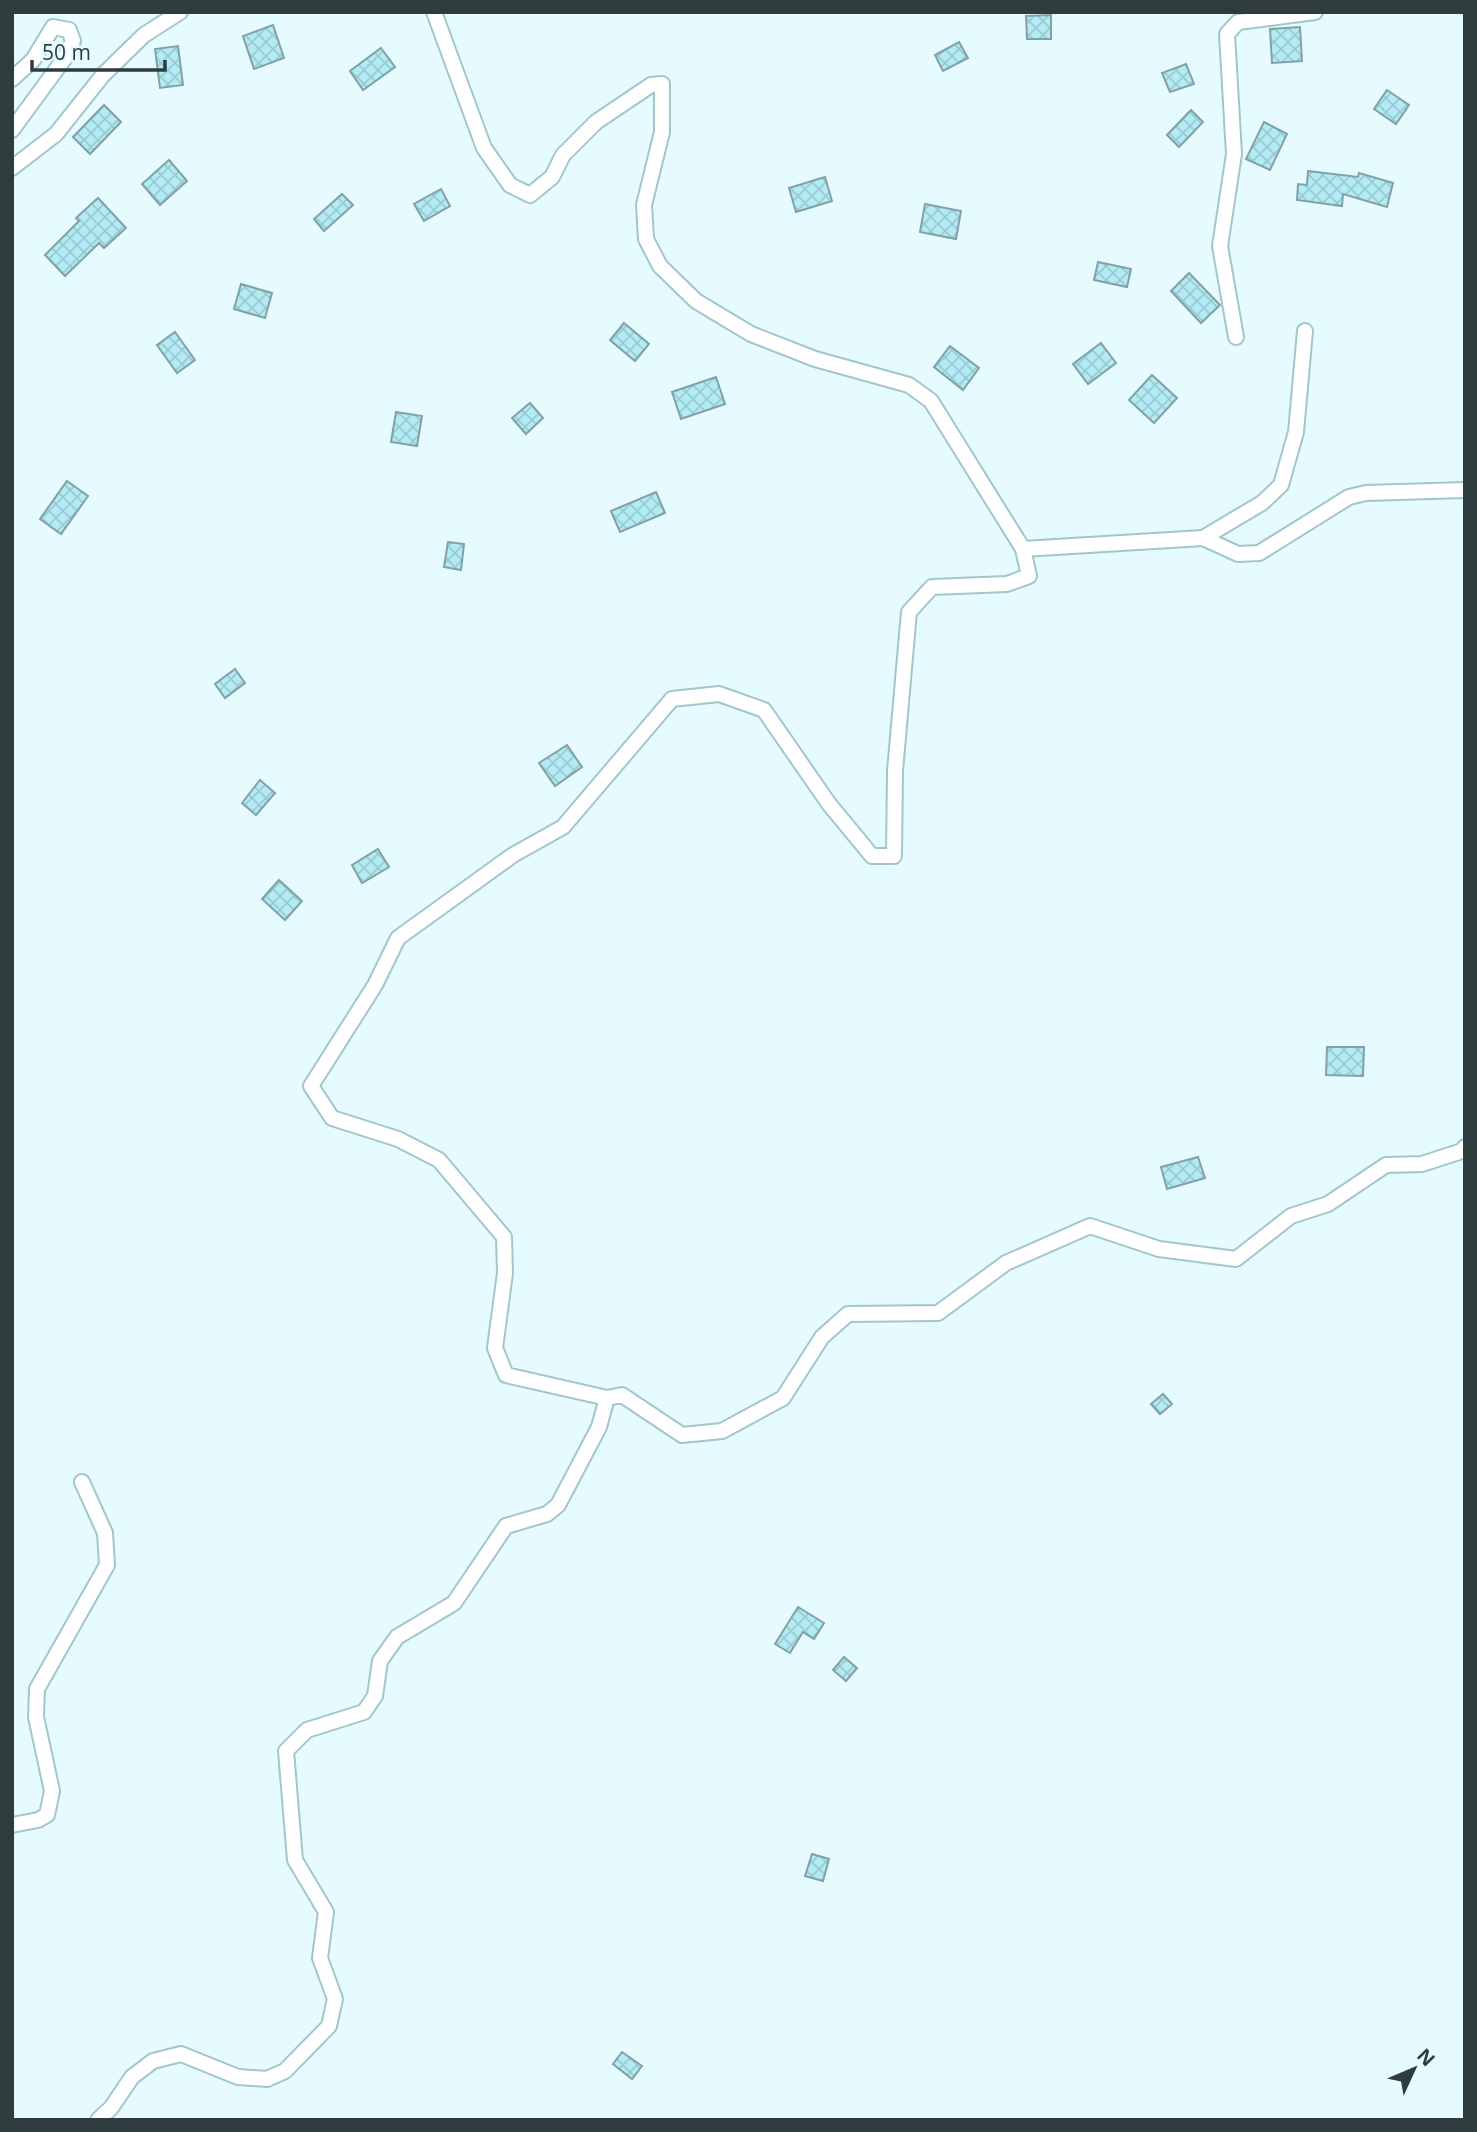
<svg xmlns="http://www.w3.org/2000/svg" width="1477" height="2132" viewBox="0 0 1477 2132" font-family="'Open Sans',sans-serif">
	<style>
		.building { fill: url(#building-cross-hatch); stroke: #80a2a7; stroke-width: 2 }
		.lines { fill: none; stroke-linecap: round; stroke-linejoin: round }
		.minor-casing { stroke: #a3c6cc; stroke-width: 18 }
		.minor { stroke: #fff; stroke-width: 14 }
	</style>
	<defs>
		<pattern id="building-cross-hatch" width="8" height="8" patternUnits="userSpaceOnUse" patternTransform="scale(1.75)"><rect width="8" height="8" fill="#b3ebf4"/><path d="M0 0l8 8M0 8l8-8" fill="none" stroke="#9acad2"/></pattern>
	</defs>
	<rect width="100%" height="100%" fill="#e6fbff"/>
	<g class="building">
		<polygon points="1051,15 1051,39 1027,39 1026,16"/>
		<polygon points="273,25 284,58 254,69 243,36"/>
		<polygon points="1300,27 1302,61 1272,63 1270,29"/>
		<polygon points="959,42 968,58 943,71 935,55"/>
		<polygon points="178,46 183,85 160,88 155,49"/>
		<polygon points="381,48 395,67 363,90 350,71"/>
		<polygon points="1186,64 1194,84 1170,92 1162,73"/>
		<polygon points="1387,90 1409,105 1396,124 1374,109"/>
		<polygon points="104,105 121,122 90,154 73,137"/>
		<polygon points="1191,110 1203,122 1179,147 1167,135"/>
		<polygon points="1264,122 1287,134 1270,170 1246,159"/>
		<polygon points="169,160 187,181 160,205 142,184"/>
		<polygon points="1308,171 1358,177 1359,173 1393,183 1387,207 1343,194 1342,206 1297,200 1298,184 1307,185"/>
		<polygon points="825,177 832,201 796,212 789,188"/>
		<polygon points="441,189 450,206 424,221 414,204"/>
		<polygon points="342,194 353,205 324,231 314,219"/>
		<polygon points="98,198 126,228 104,248 99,243 65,276 45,255 79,221 76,218"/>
		<polygon points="925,204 961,211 956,239 920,232"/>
		<polygon points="1098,262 1131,269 1127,287 1094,280"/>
		<polygon points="1189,273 1220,305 1201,323 1171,291"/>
		<polygon points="241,284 272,293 265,318 234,309"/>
		<polygon points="624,323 649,344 635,361 610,340"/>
		<polygon points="175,332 195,360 177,373 157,345"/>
		<polygon points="1101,343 1116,363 1088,384 1073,364"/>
		<polygon points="950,346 979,368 963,390 934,367"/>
		<polygon points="1152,375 1177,398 1154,423 1129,400"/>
		<polygon points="716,377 725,404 681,419 672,392"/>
		<polygon points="530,403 543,418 526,434 512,418"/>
		<polygon points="396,412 422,416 417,446 391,442"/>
		<polygon points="67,481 88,496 61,534 40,519"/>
		<polygon points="656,492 665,513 620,532 611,511"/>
		<polygon points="448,542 464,544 461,570 444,567"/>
		<polygon points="235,669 245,683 225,698 215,684"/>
		<polygon points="567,745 582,767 555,786 539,763"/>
		<polygon points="260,780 275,793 256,815 242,803"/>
		<polygon points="378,849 389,867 362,883 352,865"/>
		<polygon points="279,880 302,901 285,920 262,899"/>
		<polygon points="1327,1047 1364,1047 1363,1076 1326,1075"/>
		<polygon points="1198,1157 1205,1178 1167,1189 1161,1167"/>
		<polygon points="1163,1394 1172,1404 1160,1414 1151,1404"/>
		<polygon points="798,1607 824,1623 814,1639 803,1632 790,1653 775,1644"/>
		<polygon points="844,1657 857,1668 846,1681 833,1670"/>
		<polygon points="812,1854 829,1859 823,1881 805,1876"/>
		<polygon points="622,2052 642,2066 632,2079 613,2064"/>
	</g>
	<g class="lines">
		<g class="minor-casing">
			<g id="minor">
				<polyline points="434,12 484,148 510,185 530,195 552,177 563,155 596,122 651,85 662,84 662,132 644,205 646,239 660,266 696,301 751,334 815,359 909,385 931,401 1023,549 1029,576 1007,584 932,587 909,612 895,771 894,856 872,856 829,804 764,710 719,694 672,699 563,827 513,855 398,938 375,985 311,1086 332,1118 398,1139 439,1160 504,1237 505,1273 495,1348 506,1375 607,1398 622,1395 682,1435 722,1431 783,1398 822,1337 848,1314 938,1313 1006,1263 1090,1226 1159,1249 1236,1259 1291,1216 1328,1204 1386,1165 1422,1164 1462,1151 1465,1147"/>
				<polyline points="12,79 33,60 53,27 69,30 73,41 64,59 12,130"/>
				<polyline points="12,168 56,134 103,75 144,35 180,12"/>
				<polyline points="1236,337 1220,246 1234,154 1227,34 1238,22 1315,12"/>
				<polyline points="1203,538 1238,554 1259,553 1349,497 1366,493 1465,490"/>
				<polyline points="1023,549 1203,538 1262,503 1281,485 1296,432 1305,331"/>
				<polyline points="12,1825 38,1820 47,1815 52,1791 36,1717 37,1689 107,1565 105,1533 82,1482"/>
				<polyline points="98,2120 111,2108 132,2077 153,2061 181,2054 238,2077 267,2079 285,2071 329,2026 335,1999 320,1958 326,1912 295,1860 286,1751 307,1730 364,1712 375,1696 380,1661 397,1637 454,1603 506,1526 547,1514 558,1505 599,1427 607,1398"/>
			</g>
		</g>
		<use href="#minor" class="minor"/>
	</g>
	<rect width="1477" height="2132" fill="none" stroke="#2e3c3e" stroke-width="28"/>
	<g transform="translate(1414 2069) rotate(46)" stroke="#e6fbff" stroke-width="5" paint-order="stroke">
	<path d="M0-5L12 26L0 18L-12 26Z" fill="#2e3c3e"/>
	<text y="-10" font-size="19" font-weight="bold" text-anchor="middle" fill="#2e3c3e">N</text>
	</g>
	<path d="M32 60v10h133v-10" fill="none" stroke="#2e3c3e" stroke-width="3.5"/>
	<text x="42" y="60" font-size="21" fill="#2e3c3e" stroke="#e6fbff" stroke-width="5" paint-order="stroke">50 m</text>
</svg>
